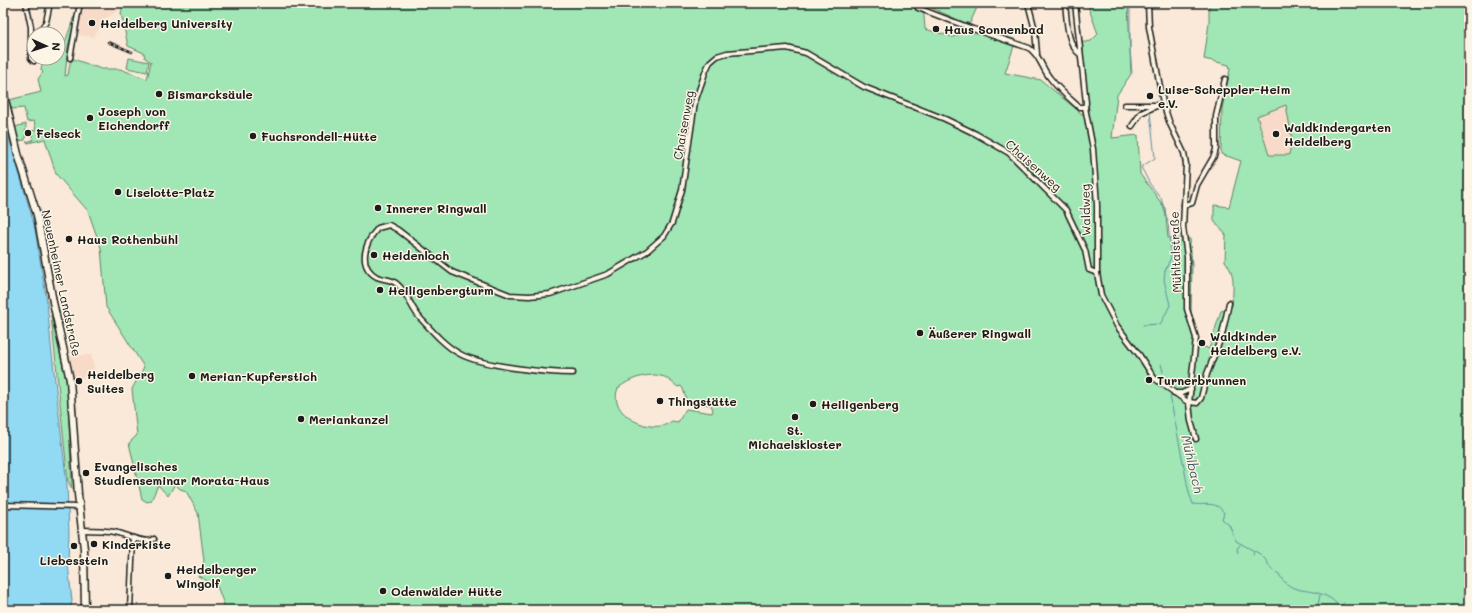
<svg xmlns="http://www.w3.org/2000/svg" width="1472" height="613" viewBox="0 0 1472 613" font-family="Mali,sans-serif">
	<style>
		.built { fill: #f7dbc8 }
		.green { fill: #a0e7b5; stroke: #5e8268; fill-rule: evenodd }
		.water { fill: #92d9f4; stroke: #638d9e }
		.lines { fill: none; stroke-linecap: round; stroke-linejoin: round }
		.stream { stroke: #638d9e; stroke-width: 1 }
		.street-casing { stroke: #1c1c1c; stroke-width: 7 }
		.secondary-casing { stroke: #1c1c1c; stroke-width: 9 }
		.street { stroke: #fcf5e5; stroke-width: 4 }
		.secondary { stroke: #fcf5e5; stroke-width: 6 }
		.rail-casing { stroke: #1c1c1c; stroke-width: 2.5 }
		.rail { stroke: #fcf5e5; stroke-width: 1; stroke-dasharray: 3; stroke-linecap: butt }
		.poi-dot { fill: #1c1c1c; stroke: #fcf5e5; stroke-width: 1.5 }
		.labels { text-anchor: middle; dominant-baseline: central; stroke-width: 3; stroke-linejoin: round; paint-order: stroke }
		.poi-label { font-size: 12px; font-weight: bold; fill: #1c1c1c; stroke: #fcf5e5; text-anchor: start }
		.street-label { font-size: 12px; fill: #1c1c1c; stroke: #fcf5e5 }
		.water-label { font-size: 13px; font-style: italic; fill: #3f555d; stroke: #fcf5e5 }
	</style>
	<rect width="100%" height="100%" fill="#fae9d8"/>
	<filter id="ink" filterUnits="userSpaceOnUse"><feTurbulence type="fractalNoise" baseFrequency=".025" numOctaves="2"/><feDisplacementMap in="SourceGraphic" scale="8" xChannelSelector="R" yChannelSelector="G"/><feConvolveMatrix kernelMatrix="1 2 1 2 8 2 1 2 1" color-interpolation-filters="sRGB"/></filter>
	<g filter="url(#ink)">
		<g class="built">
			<polygon points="83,3 116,3 122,8 107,18 93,37 76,35"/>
			<polygon points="1286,104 1292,139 1289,155 1269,155 1257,116"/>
			<polygon points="78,355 91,355 96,375 73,379 68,357"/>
		</g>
		<g class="green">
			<path d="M124,3h855l-9,20h-5l-42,-19 2,25 28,8 28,-10 35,13 -11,33 36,7 41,34 4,-1 3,-4 -9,-66 11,-2 7,-7 -9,-25v-6h39l3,71 -14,21 -5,43 26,-3 2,39 25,34 3,30 22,1 2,27 -1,45 8,33 10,5 12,-38 11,-5c1,-17 4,-31 -7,-45l1,-26 -12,-14v-16l15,2 12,-46 -20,-7 1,-45 8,-40 -1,-4 -25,-6 5,-36v-20h260v607h-1243l-9,-24 -19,-10 6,-15 -6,-48 -12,-22 -6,-2 -5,-5 -7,12 -10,-11 -7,16 -4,1 -5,-3 -13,-56 8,-8 -5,-46 12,-22 -38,-60 -5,-59 -13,-37 -32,-37 -11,-35 -17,4 -2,-1 7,-2 -2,-9 5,-1 -2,-9 -7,1 -3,-14 -12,1 -3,-9 32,-8 -3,-13 5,-7 -2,-2 2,-12 17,-1c2,-7 13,-36 13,-39l4,-4 -9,32 -3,30 3,-1 3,-17 30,11h19l27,10 4,-17 -6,-4 -1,-5 -16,-7 -7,-33zM1286,105l6,34 -3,16h-20l-12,-39zM656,375l9,2 13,10 3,-1 2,3 4,13 24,3 2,5 -1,3 -26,-4 -8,13 -6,-1c-18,16 -66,-6 -54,-33 12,-9 23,-13 38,-13z"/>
			<polygon points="129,58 149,62 147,72 127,68"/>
			<polygon points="26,124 25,140 18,141 15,127"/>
			<polygon points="51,315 67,384 72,489 68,481"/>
		</g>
		<polygon class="water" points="3,117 34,224 47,302 51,345 67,485 69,532 68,564 72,601 70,610 3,610"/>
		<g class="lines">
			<g class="stream">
				<polyline points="1130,3 1130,49 1132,73"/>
				<polyline points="1150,112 1155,158 1141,167 1150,184 1161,198 1168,222 1171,257 1165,271 1164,280 1170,305 1160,325"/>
				<polyline points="1143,325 1160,324"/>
				<polyline points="1161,364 1163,372"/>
				<polyline points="1164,377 1167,385"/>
				<polyline points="1168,378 1179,384 1179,387"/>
				<path d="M1170,396l19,97 4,11c12,2 23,-4 31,9l-2,6 7,6 7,16 24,13 5,5 7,11 7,4c11,21 27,13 47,22 8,3 12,11 20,14"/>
				<polyline points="1238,553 1237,549 1240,545"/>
				<polyline points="1253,555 1254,551"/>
				<polyline points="1340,606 1344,603"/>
				<polyline points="1319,610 1318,605 1320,595"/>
			</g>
			<g class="street-casing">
				<g id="street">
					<polyline points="26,3 31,27 31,58 34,61 35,58"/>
					<polyline points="1028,3 1035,30 1037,54"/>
					<path d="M1065,3c2,14 1,42 15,51"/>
					<polyline points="1075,3 1086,103 1085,107 1093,149 1097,205 1097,273 1101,295 1117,326 1140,356 1154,378 1189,403"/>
					<polyline points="1148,3 1149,27 1163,103 1170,124 1184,153 1186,164 1183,227 1187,257 1187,309 1196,338 1189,403 1191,421 1196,439"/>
					<path d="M918,8l55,21 56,19c11,7 13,21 21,30 8,11 19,20 29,29h6"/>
					<polyline points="37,34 46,22 50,3"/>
					<polyline points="70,58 80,3"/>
					<polyline points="1125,105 1156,105"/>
					<polyline points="1132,126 1141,113 1163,103"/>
					<polyline points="1184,205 1192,203 1197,185 1214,156 1216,149 1216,116 1225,79"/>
					<path d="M573,373c-26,0 -91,-7 -113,-19 -15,-8 -28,-23 -39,-35 -10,-10 -13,-26 -24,-35 -5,-5 -13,-4 -20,-7 -21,-12 -11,-36 1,-49l11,-3 9,5 54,42 58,23 19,1 21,-2 58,-20 39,-23 17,-15 8,-13 10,-33 13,-88 11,-32 4,-8 7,-6 10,-3 60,-5 19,5 58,34 81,32 31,15 33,19 57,57 19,40 4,20 8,3"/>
					<polyline points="1174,393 1182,393 1191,389"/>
					<polyline points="1189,402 1197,403 1201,398 1207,374 1222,335 1229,303"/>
					<polyline points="3,505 79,507"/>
					<path d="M82,530c11,0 22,0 32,2 10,2 32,13 40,7"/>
					<polyline points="130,610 133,538"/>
				</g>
			</g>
			<g class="secondary-casing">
				<polyline id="secondary" points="3,91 18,154 37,215 53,302 70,380 78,494 84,549 85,610"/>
			</g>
			<use href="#street" class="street"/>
			<use href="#secondary" class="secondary"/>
			<g class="rail-casing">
				<polyline id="rail" points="108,42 132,52"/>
			</g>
			<use href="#rail" class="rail"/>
		</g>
	</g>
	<g class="poi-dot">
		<circle cx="92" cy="23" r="4"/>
		<circle cx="936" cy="29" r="4"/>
		<circle cx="159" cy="94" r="4"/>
		<circle cx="1150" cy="96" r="4"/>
		<circle cx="90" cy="118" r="4"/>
		<circle cx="28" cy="133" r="4"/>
		<circle cx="1276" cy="134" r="4"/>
		<circle cx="253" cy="136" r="4"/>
		<circle cx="118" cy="192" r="4"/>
		<circle cx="378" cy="208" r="4"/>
		<circle cx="69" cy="239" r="4"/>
		<circle cx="374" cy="255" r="4"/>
		<circle cx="380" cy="290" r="4"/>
		<circle cx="920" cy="333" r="4"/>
		<circle cx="1202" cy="343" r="4"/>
		<circle cx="192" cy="376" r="4"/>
		<circle cx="1149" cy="380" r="4"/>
		<circle cx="79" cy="381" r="4"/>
		<circle cx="660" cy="401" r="4"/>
		<circle cx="813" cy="404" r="4"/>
		<circle cx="795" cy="417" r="4"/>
		<circle cx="301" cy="419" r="4"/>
		<circle cx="86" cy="473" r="4"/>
		<circle cx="94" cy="544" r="4"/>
		<circle cx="74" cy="546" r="4"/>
		<circle cx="168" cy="576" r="4"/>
		<circle cx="383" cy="591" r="4"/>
	</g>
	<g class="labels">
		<g class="poi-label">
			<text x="100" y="23">Heidelberg University</text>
			<text x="944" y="29">Haus Sonnenbad</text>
			<text x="1158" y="89">Luise-Scheppler-Heim<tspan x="1158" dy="14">e.V.</tspan></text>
			<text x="167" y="94">Bismarcksäule</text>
			<text x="98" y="111">Joseph von<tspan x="98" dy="14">Eichendorff</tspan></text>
			<text x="1284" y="127">Waldkindergarten<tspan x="1284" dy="14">Heidelberg</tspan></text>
			<text x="36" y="133">Felseck</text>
			<text x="261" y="136">Fuchsrondell-Hütte</text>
			<text x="126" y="192">Liselotte-Platz</text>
			<text x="386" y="208">Innerer Ringwall</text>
			<text x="77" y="239">Haus Rothenbühl</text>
			<text x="382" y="255">Heidenloch</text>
			<text x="388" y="290">Heiligenbergturm</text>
			<text x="928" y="333">Äußerer Ringwall</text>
			<text x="1210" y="336">Waldkinder<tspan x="1210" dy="14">Heidelberg e.V.</tspan></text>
			<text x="87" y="374">Heidelberg<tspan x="87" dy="14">Suites</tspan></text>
			<text x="200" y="376">Merian-Kupferstich</text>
			<text x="1157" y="380">Turnerbrunnen</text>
			<text x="668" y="401">Thingstätte</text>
			<text x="821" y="404">Heiligenberg</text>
			<text x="309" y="419">Meriankanzel</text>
			<text x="795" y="430" text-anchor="middle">St.<tspan x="795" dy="14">Michaelskloster</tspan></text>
			<text x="94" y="466">Evangelisches<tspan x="94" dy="14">Studienseminar Morata-Haus</tspan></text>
			<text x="102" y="544">Kinderkiste</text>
			<text x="74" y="560" text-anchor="middle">Liebesstein</text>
			<text x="176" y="569">Heidelberger<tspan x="176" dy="14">Wingolf</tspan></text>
			<text x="391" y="591">Odenwälder Hütte</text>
		</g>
		<g class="street-label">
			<text transform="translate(683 125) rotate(-80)">Chaisenweg</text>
			<text transform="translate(1034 165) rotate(42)">Chaisenweg</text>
			<text transform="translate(1085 210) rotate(-91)">Waldweg</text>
			<text transform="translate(1175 252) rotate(-92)">Mühltalstraße</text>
			<text transform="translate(62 283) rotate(78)">Neuenheimer Landstraße</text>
		</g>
		<g class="water-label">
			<text transform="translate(1193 464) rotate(77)">Mühlbach</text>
		</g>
	</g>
	<rect width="1472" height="613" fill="none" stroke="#fcf5e5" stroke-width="16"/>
	<rect x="8" y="8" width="1456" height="597" fill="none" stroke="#1c1c1c" stroke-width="1.5" filter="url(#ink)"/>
	<g transform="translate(46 46) rotate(93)"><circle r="19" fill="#fcf5e5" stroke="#a29e95"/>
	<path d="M0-3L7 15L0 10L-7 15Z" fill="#1c1c1c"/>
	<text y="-6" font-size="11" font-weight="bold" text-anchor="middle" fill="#1c1c1c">N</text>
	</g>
</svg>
